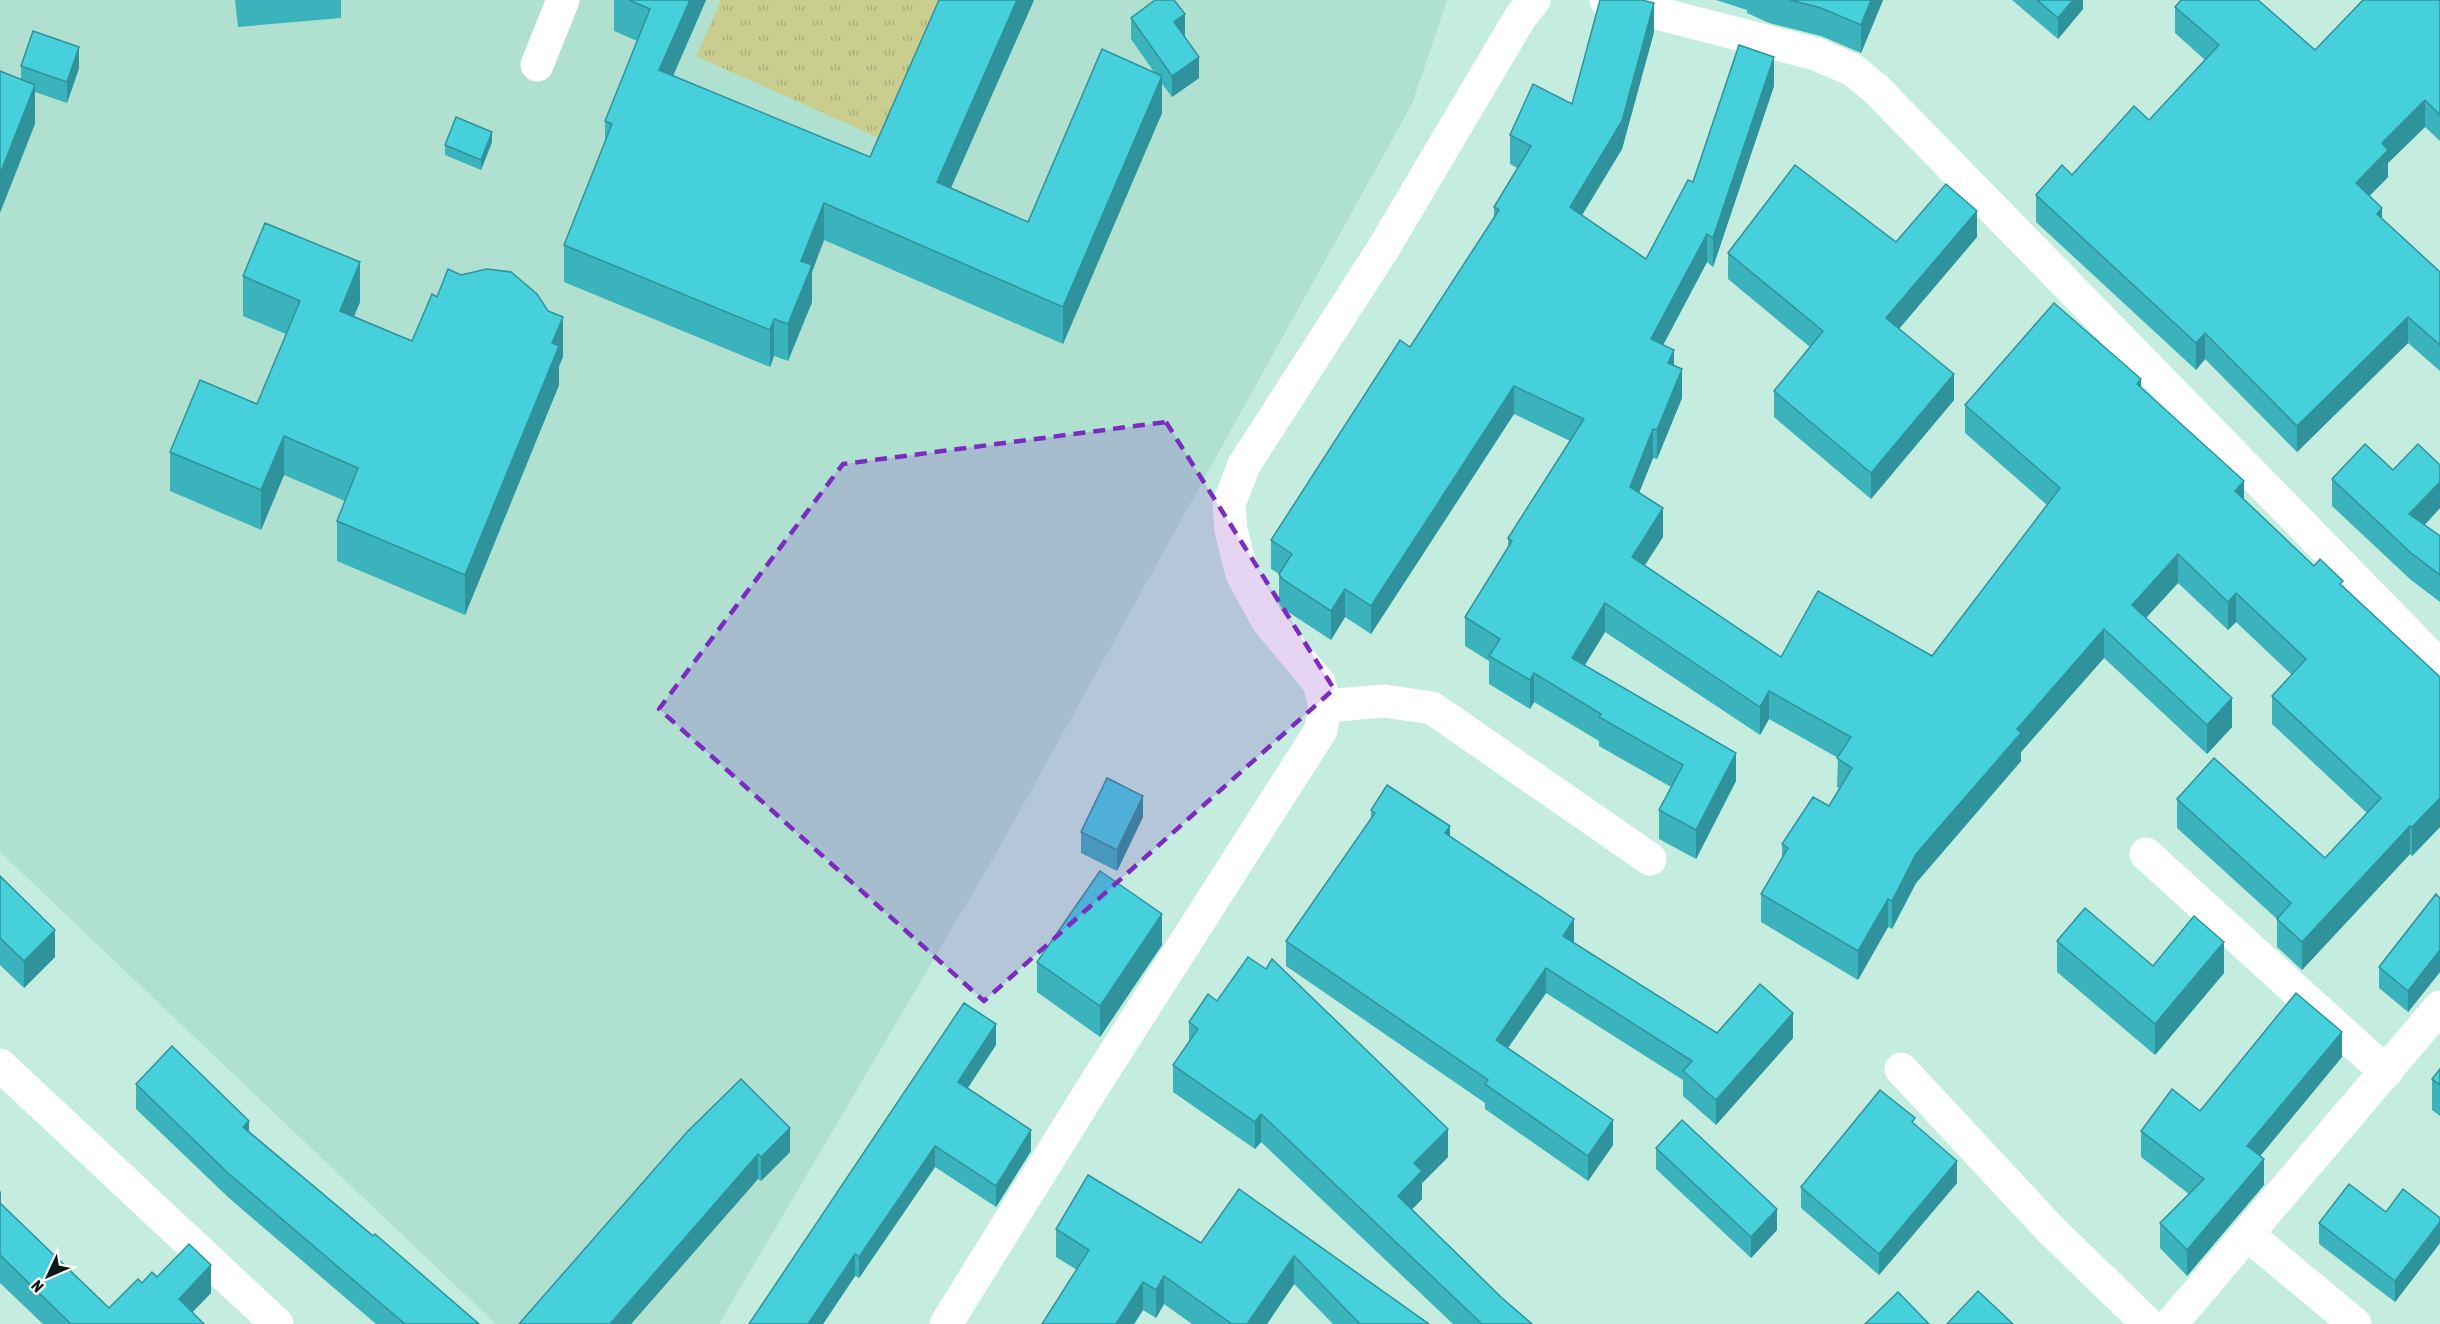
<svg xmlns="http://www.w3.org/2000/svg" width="2440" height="1324" viewBox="0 0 2440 1324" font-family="'Asap Condensed',sans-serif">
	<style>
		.built { fill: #b0e1d0 }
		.grass { fill: url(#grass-tufts) }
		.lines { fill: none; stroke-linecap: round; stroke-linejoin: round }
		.minor { stroke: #fff; stroke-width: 33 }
		.wall { fill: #3bb3bd }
		.shaded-wall { fill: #30929a }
		.building { fill: #45d0dc; stroke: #30929a; stroke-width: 1.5 }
		.marked { fill: #7b2cbf; fill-opacity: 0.2; stroke: #7b2cbf; stroke-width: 4.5; stroke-dasharray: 12 8; stroke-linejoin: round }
	</style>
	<defs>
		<pattern id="grass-tufts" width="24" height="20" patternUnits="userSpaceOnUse" patternTransform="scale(1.5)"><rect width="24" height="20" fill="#c9ce8f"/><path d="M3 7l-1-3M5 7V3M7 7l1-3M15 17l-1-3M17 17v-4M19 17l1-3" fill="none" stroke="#abb07b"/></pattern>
	</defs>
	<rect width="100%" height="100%" fill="#c4eddf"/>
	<polygon class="built" points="0,0 1447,0 1412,104 998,850 719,1324 496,1324 0,852"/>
	<polygon class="grass" points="721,0 943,0 881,139 696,56"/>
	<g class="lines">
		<g class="minor">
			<polyline points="1606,0 1816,54 1853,70 1876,89 2440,666"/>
			<polyline points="537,65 563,0"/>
			<polyline points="1325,706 1384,701 1432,708 1650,859"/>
			<polyline points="2146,854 2386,1072"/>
			<polyline points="0,1065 277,1324"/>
			<polyline points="1901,1069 2051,1230 2148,1324"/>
			<polyline points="2248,1235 2355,1324"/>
			<polyline points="946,1324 1090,1092 1321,730 1325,706 1319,683 1267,620 1242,574 1231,530 1229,504 1244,465 1383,249 1521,16 1534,0"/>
			<polyline points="2171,1324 2440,1007"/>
		</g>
	</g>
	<g class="wall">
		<polygon points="235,0 341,0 341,18 238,27"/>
		<polygon points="614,0 706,0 673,76 870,157 939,0 1034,0 951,188 1028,222 1154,72 1131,39 1131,18 1185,35 1184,36 1199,78 1172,97 1162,84 1162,113 1063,344 824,240 812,272 812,302 788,361 774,356 770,367 564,282 564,245 605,144 605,121 637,41 614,31"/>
		<polygon points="1716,0 1883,0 1861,53 1821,36 1769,23 1747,13 1747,10"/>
		<polygon points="2012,0 2083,0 2083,9 2058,39"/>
		<polygon points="2440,0 2440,141 2425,127 2388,163 2388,177 2369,196 2382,219 2440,272 2440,371 2408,343 2297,452 2205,359 2196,370 2036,222 2036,195 2072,175 2149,120 2205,60 2175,33 2175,7 2315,50"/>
		<polygon points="1654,32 1622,149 1582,215 1646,259 1693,182 1774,86 1713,267 1707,262 1663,345 1674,366 1682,398 1657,459 1653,458 1639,493 1663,537 1645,565 1781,657 1932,656 2047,505 1965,433 1965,405 2141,388 2244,499 2314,566 2343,586 2440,677 2440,827 2412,856 2410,854 2302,970 2277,947 2277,919 2177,828 2177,799 2325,858 2367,813 2272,724 2272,696 2292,675 2236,622 2228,630 2178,583 2146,618 2232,727 2207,754 2104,658 2021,752 2021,761 1916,883 1892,929 1888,927 1858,980 1761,922 1761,894 1782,859 1782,844 1829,806 1840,788 1837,787 1838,758 1769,719 1760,735 1605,632 1585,665 1736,781 1696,859 1659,839 1659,810 1671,787 1599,746 1599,741 1534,702 1530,709 1489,684 1489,661 1465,646 1465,617 1508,548 1508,538 1570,441 1514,414 1371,634 1345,617 1331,640 1282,608 1279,603 1279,574 1271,569 1271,540 1410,347 1494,219 1494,207 1517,168 1510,164 1510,135 1572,104"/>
		<polygon points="21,66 79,68 67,103 35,92 35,124 21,79"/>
		<polygon points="492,142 481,170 445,155 445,145"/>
		<polygon points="1977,237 1899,329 1954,400 1871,499 1774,417 1774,391 1810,347 1728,279 1728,253"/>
		<polygon points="243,276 360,302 354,316 412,341 563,357 559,366 559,385 465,615 337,561 337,521 345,501 284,475 261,530 170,491 170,452 257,404 286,334 243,316"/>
		<polygon points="2440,465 2440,508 2425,525 2440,536 2440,602 2411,580 2332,506 2332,479 2393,470"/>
		<polygon points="1371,810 1450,836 1574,943 1717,1033 1793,1038 1716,1125 1683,1096 1683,1080 1546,993 1508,1048 1613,1145 1588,1181 1485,1109 1485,1103 1286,966 1286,941 1371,820"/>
		<polygon points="1143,817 1117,871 1081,853 1081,832"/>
		<polygon points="0,876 55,957 24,988 0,965"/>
		<polygon points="2440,898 2440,972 2408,1012 2379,988 2379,967"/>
		<polygon points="2057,941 2153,966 2224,973 2155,1055 2057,972"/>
		<polygon points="1162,945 1100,1037 1037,992 1037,962"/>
		<polygon points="1189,1022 1448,1157 1422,1183 1422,1199 1412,1209 1502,1298 1532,1324 1453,1324 1261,1142 1255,1149 1173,1092 1173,1065 1189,1042"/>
		<polygon points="996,1045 967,1088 1031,1151 996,1207 935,1167 859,1278 855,1276 823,1324 749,1324"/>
		<polygon points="2342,1057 2260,1156 2264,1185 2187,1276 2160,1248 2160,1223 2189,1194 2141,1157 2141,1131 2200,1111"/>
		<polygon points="2440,1069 2440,1116 2432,1110 2432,1079"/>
		<polygon points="136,1084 249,1131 479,1324 376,1324 229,1198 136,1109"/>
		<polygon points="1915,1124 1957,1183 1879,1275 1801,1208 1801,1187"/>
		<polygon points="687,1132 790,1152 761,1181 758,1179 631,1324 519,1324"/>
		<polygon points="1656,1148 1777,1230 1751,1258 1656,1169"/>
		<polygon points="1239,1189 1429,1324 1333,1324 1294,1284 1267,1324 1192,1324 1164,1304 1156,1318 1143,1310 1134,1324 1042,1324 1077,1270 1056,1257 1056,1229 1201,1243"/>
		<polygon points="0,1190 1,1204 109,1308 142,1283 157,1277 211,1293 192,1312 204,1324 43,1324 0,1283"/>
		<polygon points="2386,1212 2440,1218 2440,1243 2395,1302 2319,1244 2319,1223"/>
	</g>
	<g class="shaded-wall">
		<polygon points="690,0 706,0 659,108 659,70"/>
		<polygon points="1017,0 1034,0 937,219 937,182"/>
		<polygon points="1871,0 1883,0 1861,53 1861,25"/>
		<polygon points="2073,0 2083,0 2083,9 2058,39 2058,18"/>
		<polygon points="1654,3 1654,32 1622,149 1570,235 1570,207"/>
		<polygon points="1185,14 1185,35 1174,43 1174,22"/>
		<polygon points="79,47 79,68 67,103 67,82"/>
		<polygon points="1199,57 1199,78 1172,97 1172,76"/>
		<polygon points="1774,57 1774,86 1713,267 1713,238"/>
		<polygon points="1162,76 1162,113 1063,344 1063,307"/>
		<polygon points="35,85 35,124 0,213 0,174"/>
		<polygon points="2425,100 2425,127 2388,163 2388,177 2356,210 2356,183 2382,143"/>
		<polygon points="492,132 492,142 481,170 481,160"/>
		<polygon points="824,203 824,240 812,272 812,302 788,361 788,324 801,261"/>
		<polygon points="2382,208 2382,234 2377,214"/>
		<polygon points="1977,211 1977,237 1886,344 1886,318"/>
		<polygon points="1707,234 1707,262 1651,368 1651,339"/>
		<polygon points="360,262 360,302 340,350 340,311"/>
		<polygon points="563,317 563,357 559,366 559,385 465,615 465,575 552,343"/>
		<polygon points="2408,317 2408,343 2297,452 2297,426"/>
		<polygon points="774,319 774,356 770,367 770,330"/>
		<polygon points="2205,333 2205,359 2196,370 2196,343"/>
		<polygon points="1674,350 1674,378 1668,363"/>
		<polygon points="1682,369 1682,398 1657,459 1657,430"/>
		<polygon points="1954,374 1954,400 1871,499 1871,473"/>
		<polygon points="2141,379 2141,407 2137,384"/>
		<polygon points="1514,386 1514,414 1371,634 1371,606"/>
		<polygon points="1653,429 1653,458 1630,515 1630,487"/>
		<polygon points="284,436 284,475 261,530 261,490"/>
		<polygon points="2244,481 2244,510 2235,491"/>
		<polygon points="2440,482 2440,508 2409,541 2409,514"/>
		<polygon points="1663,508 1663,537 1632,585 1632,557"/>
		<polygon points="2178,554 2178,583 2132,633 2132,605"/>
		<polygon points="1345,589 1345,617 1331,640 1331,611"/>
		<polygon points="2236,593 2236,622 2228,630 2228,602"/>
		<polygon points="1605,603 1605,632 1572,686 1572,658"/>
		<polygon points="2104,629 2104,658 2021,752 2021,761 1916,883 1892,929 1892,901 1916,854 2017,729"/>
		<polygon points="1534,673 1534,702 1530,709 1530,680"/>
		<polygon points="1769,691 1769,719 1760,735 1760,707"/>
		<polygon points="2232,698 2232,727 2207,754 2207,725"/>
		<polygon points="1736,753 1736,781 1696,859 1696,830"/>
		<polygon points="1143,796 1143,817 1117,871 1117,850"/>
		<polygon points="2440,798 2440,827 2412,856 2412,827"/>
		<polygon points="1450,826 1450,851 1445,833"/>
		<polygon points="2410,826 2410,854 2302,970 2302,942"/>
		<polygon points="1888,899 1888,927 1858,980 1858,951"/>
		<polygon points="1162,914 1162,945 1100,1037 1100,1006"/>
		<polygon points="1574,919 1574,944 1563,936"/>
		<polygon points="55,930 55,957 24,988 24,961"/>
		<polygon points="2224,942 2224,973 2155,1055 2155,1024"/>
		<polygon points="2440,950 2440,972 2408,1012 2408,991"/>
		<polygon points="1546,968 1546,993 1496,1065 1496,1040"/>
		<polygon points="1793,1013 1793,1038 1716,1125 1716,1100"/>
		<polygon points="996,1024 996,1045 958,1103 958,1082"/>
		<polygon points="2342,1032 2342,1057 2247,1172 2247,1146"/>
		<polygon points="1261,1114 1261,1142 1255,1149 1255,1122"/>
		<polygon points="1613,1120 1613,1145 1588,1181 1588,1156"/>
		<polygon points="249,1121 249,1145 243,1127"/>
		<polygon points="790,1128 790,1152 761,1181 761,1157"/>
		<polygon points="1448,1129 1448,1157 1422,1183 1422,1199 1398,1224 1398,1196 1414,1163"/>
		<polygon points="1031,1130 1031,1151 996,1207 996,1186"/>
		<polygon points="935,1146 935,1167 859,1278 859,1257"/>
		<polygon points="758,1154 758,1179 631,1324 610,1324"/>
		<polygon points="2264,1159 2264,1185 2187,1276 2187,1250"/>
		<polygon points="1957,1161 1957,1183 1879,1275 1879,1254"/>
		<polygon points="1,1191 1,1218 0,1219 0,1192"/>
		<polygon points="1777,1209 1777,1230 1751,1258 1751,1237"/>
		<polygon points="2440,1222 2440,1243 2395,1302 2395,1281"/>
		<polygon points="855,1254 855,1276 823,1324 808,1324"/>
		<polygon points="1294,1256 1294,1284 1267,1324 1247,1324"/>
		<polygon points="211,1265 211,1293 181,1324 179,1299"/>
		<polygon points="1164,1276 1164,1304 1156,1318 1156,1290"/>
		<polygon points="1143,1282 1143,1310 1134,1324 1116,1324"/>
	</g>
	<g class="building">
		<polygon points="629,0 690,0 659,70 870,157 939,0 1017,0 937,182 1028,222 1102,49 1162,76 1063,307 824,203 801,261 812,265 788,324 774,319 770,330 564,245 612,124 605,121 650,9"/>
		<polygon points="1155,0 1174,0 1185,14 1174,22 1199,57 1172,76 1131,18"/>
		<polygon points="1600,0 1642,0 1654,3 1622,121 1570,207 1646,259 1688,180 1693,182 1739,45 1774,57 1713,238 1707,234 1651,339 1674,350 1668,363 1682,369 1657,430 1653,429 1630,487 1663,508 1632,557 1781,657 1818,591 1932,656 2060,488 1965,405 2054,303 2141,379 2137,384 2244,481 2235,491 2314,566 2320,559 2343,581 2340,584 2440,677 2440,798 2412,827 2410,826 2302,942 2277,919 2291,903 2177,799 2214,758 2325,858 2381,798 2272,696 2306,659 2236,593 2228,602 2178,554 2132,605 2232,698 2207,725 2104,629 2017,729 2021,733 1916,854 1892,901 1888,899 1858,951 1761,894 1788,848 1782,844 1813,797 1829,806 1852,768 1837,758 1851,737 1769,691 1760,707 1605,603 1572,658 1736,753 1696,830 1659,810 1683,765 1599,717 1601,714 1534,673 1530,680 1489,656 1500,639 1465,617 1512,541 1508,538 1584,419 1514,386 1371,606 1345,589 1331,611 1282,579 1279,574 1292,554 1271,540 1400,340 1410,347 1499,210 1494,207 1531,146 1510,135 1533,84 1572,104"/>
		<polygon points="1790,0 1871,0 1861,25 1821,8"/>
		<polygon points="2037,0 2073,0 2058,18"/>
		<polygon points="2181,0 2258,0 2315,50 2363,0 2440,0 2440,115 2425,100 2382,143 2388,150 2356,183 2382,208 2377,214 2440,272 2440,345 2408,317 2297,426 2205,333 2196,343 2036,195 2062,165 2072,175 2134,106 2149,120 2219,45 2175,7"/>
		<polygon points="33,31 79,47 67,82 21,66"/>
		<polygon points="0,71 35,85 0,174"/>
		<polygon points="456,117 492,132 481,160 445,145"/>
		<polygon points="1795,165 1896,242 1946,184 1977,211 1886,318 1954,374 1871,473 1774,391 1823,331 1728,253"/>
		<polygon points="265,223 360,262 340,311 412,341 432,294 437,297 448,269 461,275 487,269 511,272 537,294 548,311 563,317 552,343 559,346 465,575 337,521 358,468 284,436 261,490 170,452 200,380 257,404 300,301 243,276"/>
		<polygon points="2365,444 2393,470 2418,444 2440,465 2440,482 2409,514 2440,536 2440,575 2411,553 2332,479"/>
		<polygon points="1107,778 1143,796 1117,850 1081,832"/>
		<polygon points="1387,785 1450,826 1445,833 1574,919 1563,936 1717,1033 1760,984 1793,1013 1716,1100 1683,1071 1692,1061 1546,968 1496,1040 1613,1120 1588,1156 1485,1084 1488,1080 1286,941 1375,813 1371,810"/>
		<polygon points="1100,871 1162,914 1100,1006 1037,962"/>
		<polygon points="0,876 55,930 24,961 0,938"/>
		<polygon points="2436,894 2440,898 2440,950 2408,991 2379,967"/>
		<polygon points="2085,908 2153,966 2194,916 2224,942 2155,1024 2057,941"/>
		<polygon points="1248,957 1266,969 1272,959 1448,1129 1414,1163 1422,1171 1398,1196 1502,1298 1532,1324 1482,1324 1261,1114 1255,1122 1173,1065 1198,1029 1189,1022 1208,994 1217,1001"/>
		<polygon points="2296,993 2342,1032 2247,1146 2264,1159 2187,1250 2160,1223 2204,1179 2141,1131 2172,1089 2200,1111"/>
		<polygon points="964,1003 996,1024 958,1082 1031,1130 996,1186 935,1146 859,1257 855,1254 808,1324 749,1324"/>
		<polygon points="172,1046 249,1121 243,1127 373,1236 375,1234 479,1324 405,1324 229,1174 136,1084"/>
		<polygon points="2440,1069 2440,1085 2432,1079"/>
		<polygon points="741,1079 790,1128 761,1157 758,1154 610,1324 519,1324 687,1132"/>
		<polygon points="1880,1090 1915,1118 1912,1122 1957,1161 1879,1254 1801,1187"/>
		<polygon points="1682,1120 1777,1209 1751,1237 1656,1148"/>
		<polygon points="1088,1175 1201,1243 1239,1189 1429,1324 1360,1324 1294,1256 1247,1324 1232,1324 1164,1276 1156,1290 1143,1282 1116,1324 1042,1324 1089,1250 1056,1229"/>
		<polygon points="2349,1184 2386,1212 2403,1189 2440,1218 2440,1222 2395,1281 2319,1223"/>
		<polygon points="0,1203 109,1308 138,1279 142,1283 152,1272 157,1277 189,1244 211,1265 179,1299 204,1324 71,1324 0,1255"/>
		<polygon points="1978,1291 2013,1324 1947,1324"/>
		<polygon points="1898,1292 1929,1324 1865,1324"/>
	</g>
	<path class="marked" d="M1166,422l168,267 -350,312 -325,-292 184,-245z"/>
	<g transform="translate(48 1276) rotate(226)" stroke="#ffffff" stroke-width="4.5" paint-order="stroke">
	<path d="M0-4.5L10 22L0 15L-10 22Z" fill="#0b1a16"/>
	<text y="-9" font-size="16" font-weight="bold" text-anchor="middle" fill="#0b1a16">N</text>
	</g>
</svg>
